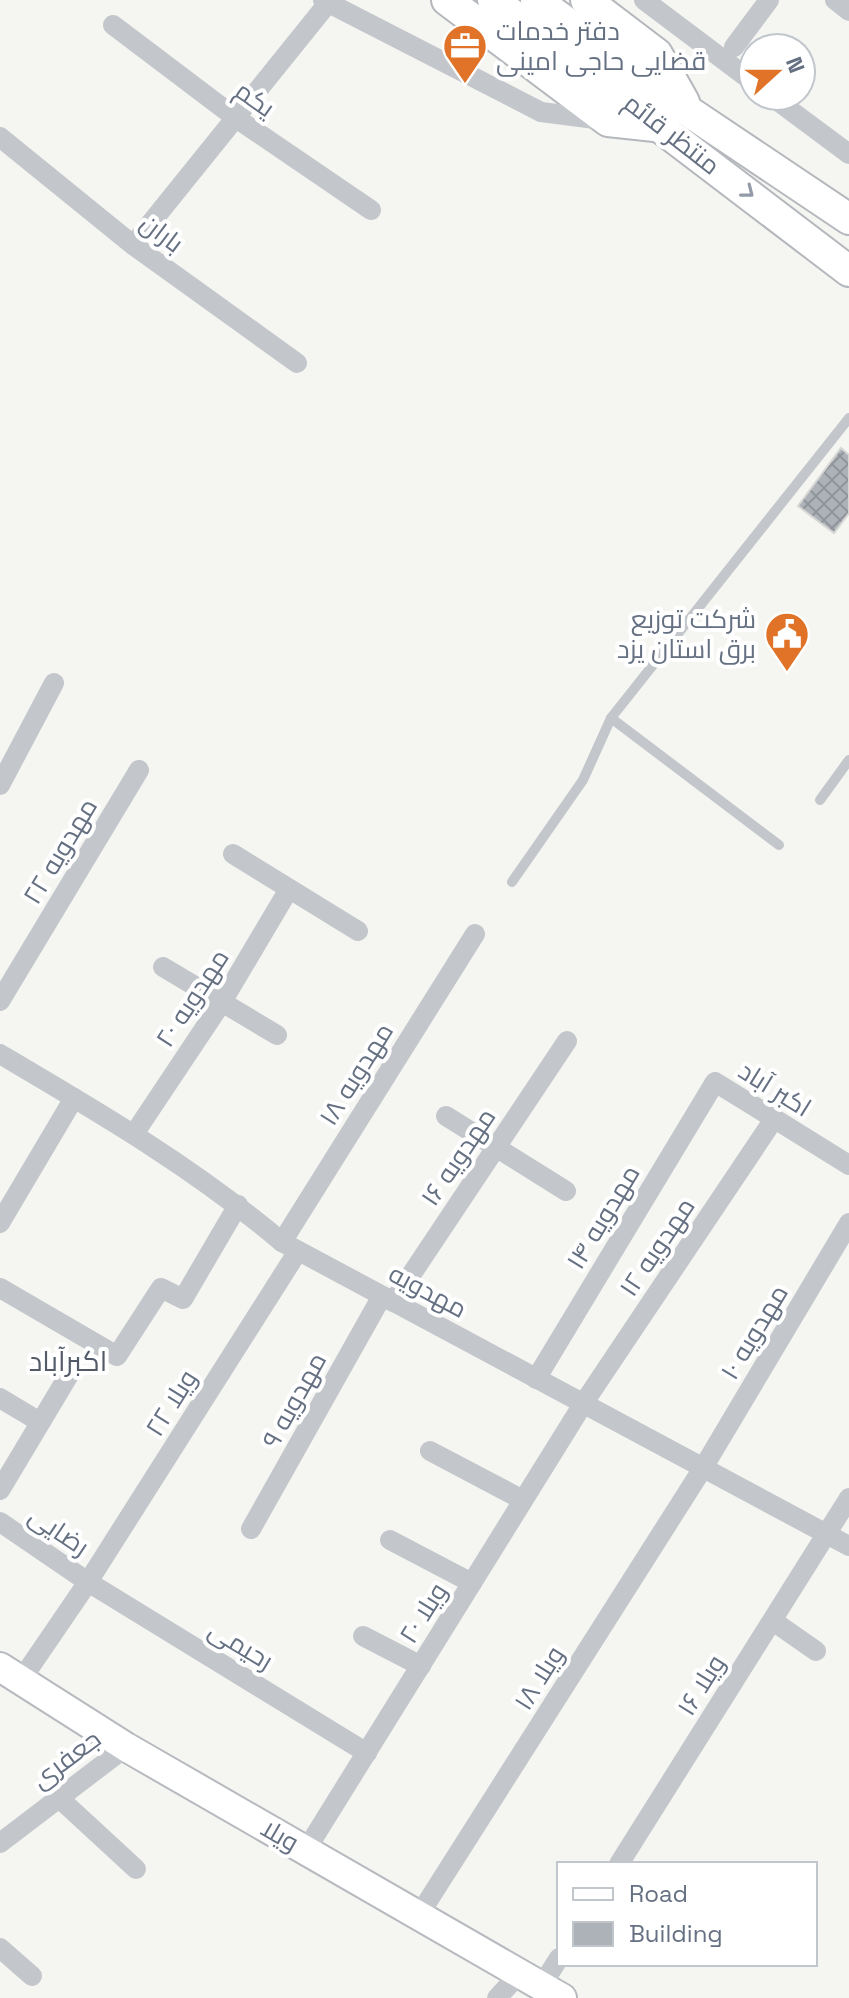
<svg xmlns="http://www.w3.org/2000/svg" width="849" height="1998" viewBox="0 0 849 1998" font-family="'Space Grotesk',Cairo,sans-serif">
	<style>
		.building { fill: url(#building-cross-hatch); stroke: #d6d7d5; stroke-width: 2 }
		.lines { fill: none; stroke-linecap: round; stroke-linejoin: round }
		.secondary-casing { stroke: #b6b9be; stroke-width: 32 }
		.primary-casing { stroke: #b4b7bc; stroke-width: 34 }
		.lane { stroke: #c3c6ca; stroke-width: 10 }
		.street { stroke: #c3c6ca; stroke-width: 20 }
		.secondary { stroke: #fff; stroke-width: 28 }
		.primary { stroke: #fff; stroke-width: 30 }
		.oneway { stroke: #939ba8 }
		.labels { text-anchor: middle; dominant-baseline: central; stroke-width: 8; stroke-linejoin: round; paint-order: stroke }
		.poi-label { font-size: 26px; fill: #657082; stroke: #fff; text-anchor: start }
		.street-label { font-size: 26px; fill: #657082; stroke: #fff }
		.neighbourhood-label { font-size: 28px; fill: #535b68; stroke: #fff }
	</style>
	<defs>
		<pattern id="building-cross-hatch" width="8" height="8" patternUnits="userSpaceOnUse" patternTransform="scale(2)"><rect width="8" height="8" fill="#acb2b8"/><path d="M0 0l8 8M0 8l8-8" fill="none" stroke="#90959b"/></pattern>
	</defs>
	<rect width="100%" height="100%" fill="#f5f5f2"/>
	<polygon class="building" points="841,448 849,455 849,513 834,533 798,506"/>
	<g class="lines">
		<g class="secondary-casing">
			<polyline id="secondary" points="0,1667 126,1747 562,1998"/>
		</g>
		<g class="primary-casing">
			<g id="primary">
				<polyline points="447,0 608,121 664,127"/>
				<polyline points="493,0 849,271"/>
				<polyline points="536,0 688,111 849,219"/>
				<polyline points="586,0 657,54 684,102"/>
			</g>
		</g>
		<g class="lane">
			<polyline points="611,718 779,845"/>
			<polyline points="820,800 849,760"/>
			<polyline points="512,882 583,780 611,718 849,418"/>
		</g>
		<g class="street">
			<polyline points="323,0 541,112 603,120"/>
			<polyline points="644,0 753,82"/>
			<polyline points="835,0 849,11"/>
			<polyline points="113,25 236,118 371,210"/>
			<polyline points="734,47 769,0"/>
			<polyline points="771,96 849,154"/>
			<polyline points="0,137 133,245 297,363"/>
			<polyline points="133,245 328,3"/>
			<polyline points="0,785 54,683"/>
			<polyline points="233,854 358,931"/>
			<polyline points="163,967 277,1035"/>
			<polyline points="0,1001 139,770"/>
			<path d="M0,1054c100,59 193,113 282,188l567,304"/>
			<polyline points="446,1116 566,1191"/>
			<polyline points="134,1134 222,1002 289,889"/>
			<polyline points="0,1223 74,1098"/>
			<polyline points="282,1242 475,934"/>
			<polyline points="0,1288 117,1356 161,1288 183,1299 238,1205"/>
			<polyline points="393,1302 567,1041"/>
			<polyline points="536,1379 715,1082 849,1165"/>
			<polyline points="0,1398 40,1422"/>
			<polyline points="430,1451 523,1500"/>
			<polyline points="0,1490 70,1373"/>
			<polyline points="0,1522 88,1582 367,1753"/>
			<polyline points="251,1529 382,1296"/>
			<polyline points="390,1540 472,1583"/>
			<polyline points="773,1621 816,1651"/>
			<polyline points="363,1636 421,1666"/>
			<polyline points="21,1680 88,1582 298,1251"/>
			<polyline points="59,1798 136,1869"/>
			<polyline points="0,1843 126,1747"/>
			<polyline points="306,1850 583,1404 774,1119"/>
			<polyline points="619,1864 849,1498"/>
			<polyline points="419,1915 703,1468 849,1223"/>
			<polyline points="0,1948 32,1976"/>
			<polyline points="542,1985 559,1958"/>
			<polyline points="497,1998 520,1973"/>
		</g>
		<use href="#secondary" class="secondary"/>
		<use href="#primary" class="primary"/>
	</g>
	<defs><path id="oneway-chevron" d="M-2-3.5L2.5 0L-2 3.5" fill="none" stroke-width="1.6" stroke-linecap="round" stroke-linejoin="round" transform="scale(2)"/></defs>
	<use class="oneway" href="#oneway-chevron" transform="translate(748 192) rotate(38)"/>
	<defs>
		<g id="office-pin" transform="scale(2.3)"><path d="M0 17L-7.5 6A9.5 9.5 0 1 1 7.5 6Z" fill="#e07328" stroke="#fff"/><path d="M-6-3h4V-5.5h4V-3h4V5H-6ZM-1-4.5V-3h2v-1.5ZM-6 0V1H6V0Z" fill="#fff"/></g>
		<g id="civic-pin" transform="scale(2.3)"><path d="M0 17L-7.5 6A9.5 9.5 0 1 1 7.5 6Z" fill="#e07328" stroke="#fff"/><path d="M-.6-6.5H3V-4.5H.6V-3L4-1V1h2V6H-6V1h2V-1L-.6-3ZM-1.2 2.5V6h2.4V2.5Z" fill="#fff"/></g>
	</defs>
	<g fill-rule="evenodd">
		<use href="#office-pin" x="465" y="46"/>
		<use href="#civic-pin" x="787" y="634"/>
	</g>
	<g class="labels">
		<g class="poi-label">
			<text x="496" y="31">دفتر خدمات<tspan x="496" dy="30">قضایی حاجی امینی</tspan></text>
			<text x="756" y="619" text-anchor="end">شرکت توزیع<tspan x="756" dy="30">برق استان یزد</tspan></text>
		</g>
		<g class="street-label">
			<text transform="translate(255 99) rotate(35)">یکم</text>
			<text transform="translate(672 134) rotate(38)">منتظر قائم</text>
			<text transform="translate(162 233) rotate(37)">باران</text>
			<text transform="translate(60 851) rotate(-59)">مهدویه ۲۲</text>
			<text transform="translate(192 998) rotate(-57)">مهدویه ۲۰</text>
			<text transform="translate(356 1074) rotate(-58)">مهدویه ۱۸</text>
			<text transform="translate(775 1089) rotate(32)">اکبر آباد</text>
			<text transform="translate(458 1157) rotate(-56)">مهدویه ۱۶</text>
			<text transform="translate(603 1217) rotate(-59)">مهدویه ۱۴</text>
			<text transform="translate(657 1247) rotate(-56)">مهدویه ۱۲</text>
			<text transform="translate(428 1291) rotate(28)">مهدویه</text>
			<text transform="translate(754 1332) rotate(-59)">مهدویه ۱۰</text>
			<text transform="translate(294 1400) rotate(-61)">مهدویه ۹</text>
			<text transform="translate(171 1403) rotate(-58)">ویلا ۲۲</text>
			<text transform="translate(59 1531) rotate(34)">رضایی</text>
			<text transform="translate(423 1613) rotate(-58)">ویلا ۲۰</text>
			<text transform="translate(241 1645) rotate(31)">رحیمی</text>
			<text transform="translate(539 1678) rotate(-58)">ویلا ۱۸</text>
			<text transform="translate(701 1685) rotate(-58)">ویلا ۱۶</text>
			<text transform="translate(66 1759) rotate(-37)">جعفری</text>
			<text transform="translate(280 1835) rotate(30)">ویلا</text>
		</g>
		<g class="neighbourhood-label">
			<text x="68" y="1361">اکبرآباد</text>
		</g>
	</g>
	<rect x="557" y="1862" width="260" height="104" fill="#ffffff" stroke="#c1c6cd" stroke-width="2"/>
	<rect x="573" y="1888" width="40" height="12" fill="#ffffff" stroke="#c1c6cd" stroke-width="2"/>
	<text x="629" y="1902" font-size="24" fill="#657082">Road</text>
	<rect x="573" y="1922" width="40" height="24" fill="#acb2b8" stroke="#c1c6cd" stroke-width="2"/>
	<text x="629" y="1942" font-size="24" fill="#657082">Building</text>
	<g transform="translate(777 72) rotate(69)"><circle r="38" fill="#ffffff" stroke="#c1c6cd" stroke-width="2"/>
	<path d="M0-6L14 30L0 20L-14 30Z" fill="#e07328"/>
	<text y="-12" font-size="22" font-weight="bold" text-anchor="middle" fill="#657082">N</text>
	</g>
</svg>
